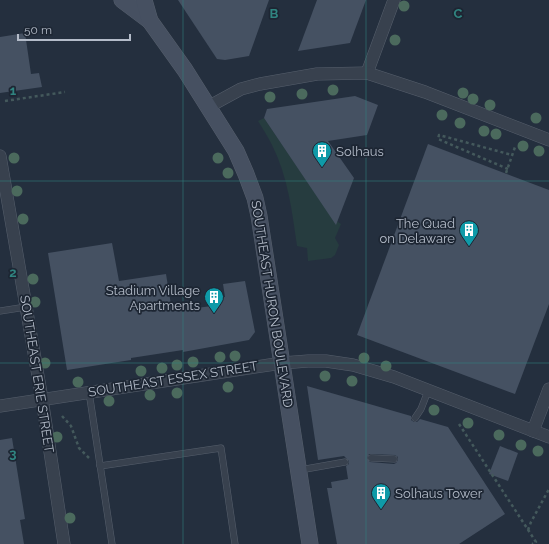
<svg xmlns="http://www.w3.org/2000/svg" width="549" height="544" viewBox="0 0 549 544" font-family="Raleway,sans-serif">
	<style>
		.green { fill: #263c3f }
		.building { fill: #455162; fill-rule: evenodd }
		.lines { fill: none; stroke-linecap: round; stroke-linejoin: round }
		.service-casing { stroke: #565f6c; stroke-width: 7 }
		.minor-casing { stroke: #565f6c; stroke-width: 13 }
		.secondary-casing { stroke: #565f6c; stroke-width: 17 }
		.path { stroke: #44595c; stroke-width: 2.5; stroke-dasharray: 3 3; stroke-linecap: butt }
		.service { stroke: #38414e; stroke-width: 6 }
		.minor { stroke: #38414e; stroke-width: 12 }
		.secondary { stroke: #465061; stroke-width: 16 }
		.tree { fill: #4b6a5d }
		.grid { fill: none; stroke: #308480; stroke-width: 1; stroke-opacity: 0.55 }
		.labels { text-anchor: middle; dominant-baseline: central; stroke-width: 3.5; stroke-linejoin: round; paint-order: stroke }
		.poi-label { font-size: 13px; fill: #b4bcc9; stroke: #1d2633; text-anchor: start }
		.street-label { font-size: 13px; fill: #b4bcc9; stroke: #1d2633 }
		.grid-label { font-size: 13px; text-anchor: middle; font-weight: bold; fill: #308480; stroke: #1d2633; stroke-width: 3.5; stroke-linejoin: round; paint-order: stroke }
	</style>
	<rect width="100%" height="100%" fill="#242f3e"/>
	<path class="green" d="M264,118l68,100 9,6 -6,14 4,7 -4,10 -4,3 -23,3 -1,-13 -10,-2c-5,-35 -9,-69 -25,-101 -4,-8 -9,-16 -14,-24z"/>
	<g class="building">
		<polygon points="178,0 269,0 249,56 225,60 217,59"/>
		<polygon points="317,0 366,0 350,43 298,51"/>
		<polygon points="25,33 31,74 39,73 42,87 0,93 0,37"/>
		<polygon points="355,96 378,105 367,135 328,141 354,178 336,225 264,118 267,109"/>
		<polygon points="428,144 549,190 549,304 515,394 357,335"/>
		<polygon points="112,243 119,281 166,274 172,311 220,305 219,298 225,297 223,284 245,281 255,332 249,340 183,352 183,350 131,358 131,360 67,370 48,253"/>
		<path d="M307,386l104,30v4l3,2h3l3,-3 28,8 57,87 -46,30h-122l-10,-56h5l-1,-6 17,-3 -2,-13 3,-2v-3l-5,-5 -26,4zM369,454l26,1 3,2v3l-2,3 -2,1 -24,-2 -3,-4z"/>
		<polygon points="12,438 25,519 20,520 24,544 0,544 0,440"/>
		<polygon points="500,446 518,453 508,481 489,474"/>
	</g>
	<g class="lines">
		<g class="service-casing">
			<g id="service">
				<polyline points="0,311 26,307"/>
				<polyline points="89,392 112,544"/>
				<polyline points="415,418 421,409 428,391"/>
				<polyline points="371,458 394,459"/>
				<polyline points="100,466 221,448 235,544"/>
				<polyline points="300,470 345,462"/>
			</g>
		</g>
		<g class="minor-casing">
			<g id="minor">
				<polyline points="367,73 394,0"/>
				<polyline points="208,107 241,89 260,84 317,74 367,73 425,92 549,140"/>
				<polyline points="0,156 42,399 64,544"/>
				<polyline points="0,406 282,363 308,361 326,361 353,365 394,377 549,437"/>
				<polyline points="533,431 549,389"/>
			</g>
		</g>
		<g class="secondary-casing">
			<g id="secondary">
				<polyline points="122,0 150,21"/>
				<polyline points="144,0 150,21 185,70 236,151 246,174 255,198 259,216 310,544"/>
			</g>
		</g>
		<g class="path">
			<polyline points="5,101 65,92"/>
			<polyline points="508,169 438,139 439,135 512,155"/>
			<polyline points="506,173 515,147"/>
			<polyline points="62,416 71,426 79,448 89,458"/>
			<polyline points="459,424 536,542 532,544"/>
			<polyline points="528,530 531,522 549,489"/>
		</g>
		<use href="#service" class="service"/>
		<use href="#minor" class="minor"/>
		<use href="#secondary" class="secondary"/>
	</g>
	<g class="tree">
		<circle cx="404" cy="6" r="5.5"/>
		<circle cx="395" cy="40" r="5.5"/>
		<circle cx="333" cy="90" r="5.5"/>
		<circle cx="463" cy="93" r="5.5"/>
		<circle cx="302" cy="94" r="5.5"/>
		<circle cx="270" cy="97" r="5.5"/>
		<circle cx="473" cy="99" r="5.5"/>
		<circle cx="490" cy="105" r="5.5"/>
		<circle cx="442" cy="115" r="5.5"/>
		<circle cx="536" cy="118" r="5.5"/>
		<circle cx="460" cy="123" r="5.5"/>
		<circle cx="484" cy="131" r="5.5"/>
		<circle cx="496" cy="134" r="5.5"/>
		<circle cx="523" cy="146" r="5.5"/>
		<circle cx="539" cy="151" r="5.5"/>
		<circle cx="14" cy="158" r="5.5"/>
		<circle cx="218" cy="158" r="5.5"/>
		<circle cx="228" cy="173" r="5.5"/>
		<circle cx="17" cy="191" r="5.5"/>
		<circle cx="23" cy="219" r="5.5"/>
		<circle cx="33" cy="279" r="5.5"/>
		<circle cx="35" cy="302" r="5.5"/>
		<circle cx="235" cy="356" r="5.5"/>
		<circle cx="220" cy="357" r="5.5"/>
		<circle cx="364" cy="358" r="5.5"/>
		<circle cx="193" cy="362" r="5.5"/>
		<circle cx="45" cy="363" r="5.5"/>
		<circle cx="177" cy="365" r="5.5"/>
		<circle cx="386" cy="366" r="5.5"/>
		<circle cx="162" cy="368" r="5.5"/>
		<circle cx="141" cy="371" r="5.5"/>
		<circle cx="325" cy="376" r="5.5"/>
		<circle cx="352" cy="381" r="5.5"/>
		<circle cx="78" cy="382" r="5.5"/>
		<circle cx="228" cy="387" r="5.5"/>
		<circle cx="177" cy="393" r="5.5"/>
		<circle cx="150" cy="395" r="5.5"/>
		<circle cx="109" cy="401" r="5.5"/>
		<circle cx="434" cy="410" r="5.5"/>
		<circle cx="468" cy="423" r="5.5"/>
		<circle cx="499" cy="435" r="5.5"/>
		<circle cx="57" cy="437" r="5.5"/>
		<circle cx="521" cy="445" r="5.5"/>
		<circle cx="538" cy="451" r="5.5"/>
		<circle cx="70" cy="518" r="5.5"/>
	</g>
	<path class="grid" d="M183,0v544M366,0v544M0,181h549M0,363h549"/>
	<defs>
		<g id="building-pin" transform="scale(1)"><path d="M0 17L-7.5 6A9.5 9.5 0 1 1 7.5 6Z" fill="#0f9aa8" stroke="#1d2633"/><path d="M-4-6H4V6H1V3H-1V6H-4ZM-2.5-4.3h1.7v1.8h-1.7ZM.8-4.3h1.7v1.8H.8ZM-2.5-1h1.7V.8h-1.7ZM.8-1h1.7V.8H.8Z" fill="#fff"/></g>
	</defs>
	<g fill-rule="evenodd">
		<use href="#building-pin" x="322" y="151"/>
		<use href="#building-pin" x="469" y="230"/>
		<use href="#building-pin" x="214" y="297"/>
		<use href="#building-pin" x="381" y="493"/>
	</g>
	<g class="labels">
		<g class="poi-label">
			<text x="336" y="151">Solhaus</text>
			<text x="455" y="223" text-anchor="end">The Quad<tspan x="455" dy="15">on Delaware</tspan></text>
			<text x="200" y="290" text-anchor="end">Stadium Village<tspan x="200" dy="15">Apartments</tspan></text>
			<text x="395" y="493">Solhaus Tower</text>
		</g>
		<g class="street-label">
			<text transform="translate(272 304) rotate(81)">SOUTHEAST HURON BOULEVARD</text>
			<text transform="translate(37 374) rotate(81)">SOUTHEAST ERIE STREET</text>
			<text transform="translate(173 379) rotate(-9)">SOUTHEAST ESSEX STREET</text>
		</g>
	</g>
	<g class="grid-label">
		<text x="274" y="18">B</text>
		<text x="458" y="18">C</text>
		<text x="13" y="95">1</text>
		<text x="13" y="277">2</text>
		<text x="13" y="458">3</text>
	</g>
	<path d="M18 34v6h112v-6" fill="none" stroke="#b4bcc9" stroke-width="2"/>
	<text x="24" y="34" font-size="12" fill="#b4bcc9" stroke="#1d2633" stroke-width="3" paint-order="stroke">50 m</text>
</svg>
